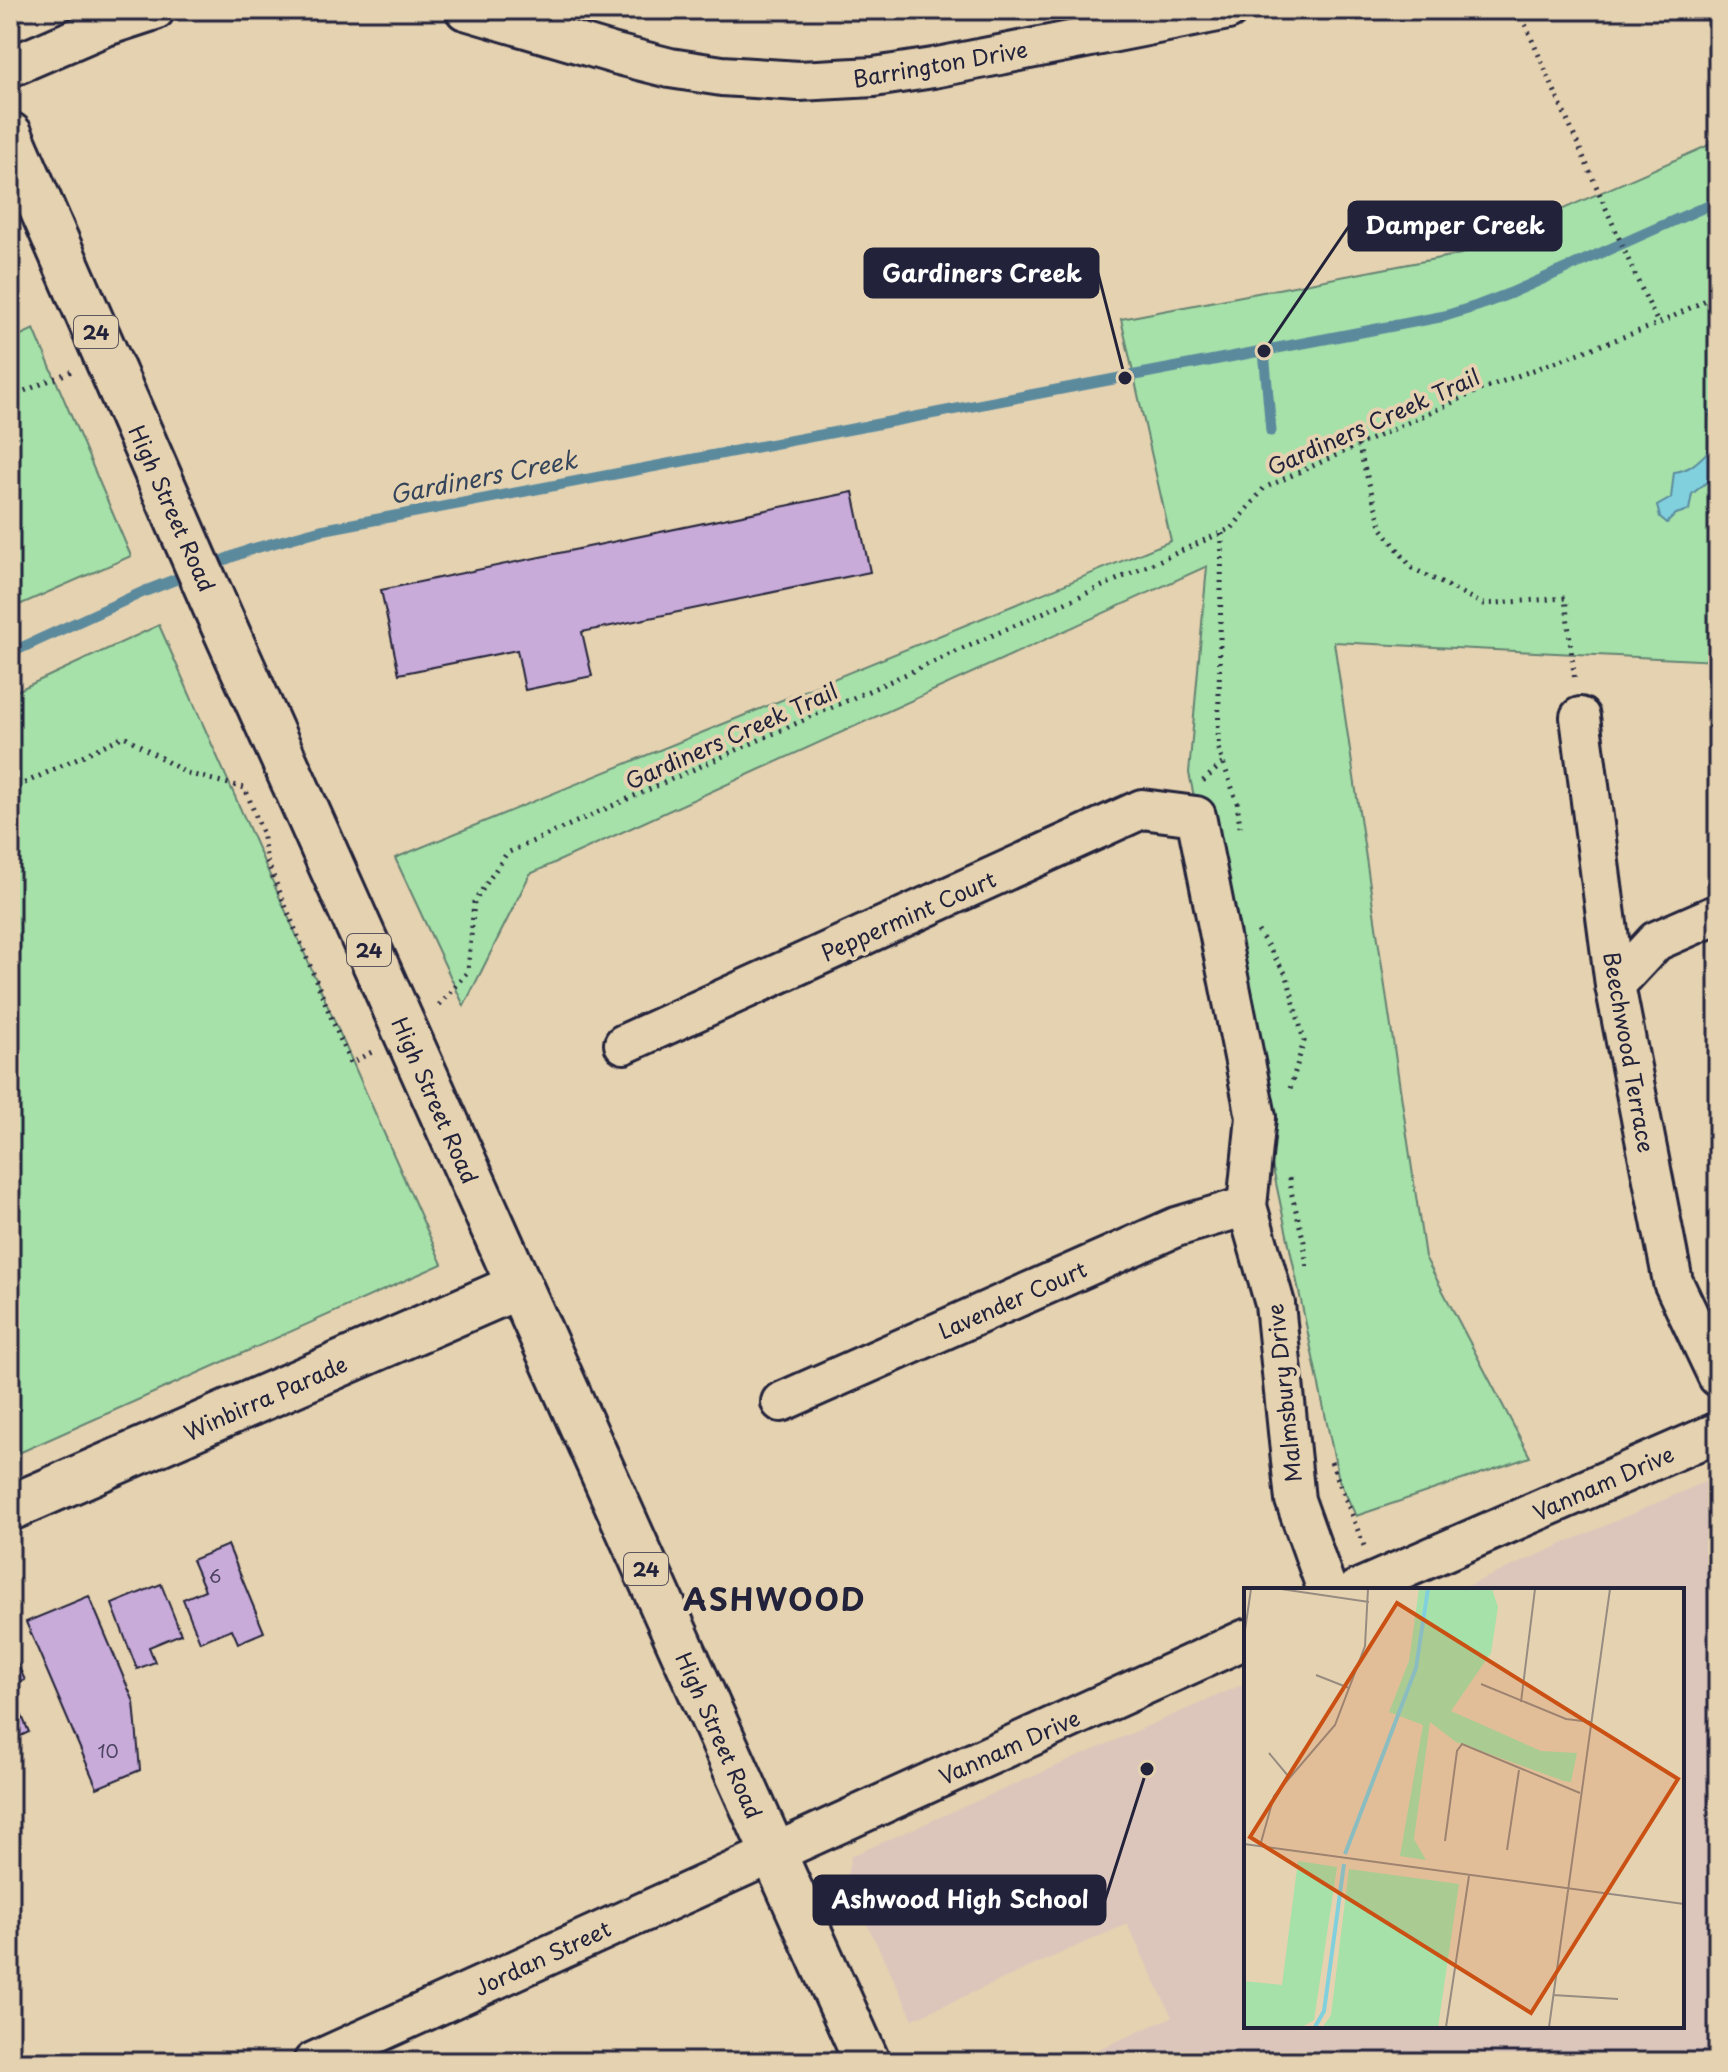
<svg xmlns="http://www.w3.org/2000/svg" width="1728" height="2072" viewBox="0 0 1728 2072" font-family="'Playpen Sans',sans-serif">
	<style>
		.built { fill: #dcc6bc }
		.green { fill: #a5e1a8; stroke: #648272; stroke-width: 2 }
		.water { fill: #81d0de; stroke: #5b8a9d; stroke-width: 2 }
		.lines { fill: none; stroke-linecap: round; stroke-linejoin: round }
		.stream { stroke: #5b8a9d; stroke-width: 11 }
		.building { fill: #c8abd8; stroke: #22223b; stroke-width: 2 }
		.minor-casing { stroke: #22223b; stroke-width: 44 }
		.tertiary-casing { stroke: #22223b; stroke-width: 50 }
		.primary-casing { stroke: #22223b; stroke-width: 50 }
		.path { stroke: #22223b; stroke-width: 5; stroke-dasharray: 2 6; stroke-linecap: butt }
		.minor { stroke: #e5d2b0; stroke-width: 38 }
		.tertiary { stroke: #e5d2b0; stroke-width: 44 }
		.primary { stroke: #e5d2b0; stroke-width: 44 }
		.labels { text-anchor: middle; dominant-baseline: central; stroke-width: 8; stroke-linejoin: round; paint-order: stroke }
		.number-label { font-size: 18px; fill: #4c4462 }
		.shield { fill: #e5d2b0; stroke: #5c575e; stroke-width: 2 }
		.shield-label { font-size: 20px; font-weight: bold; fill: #22223b }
		.street-label { font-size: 22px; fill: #22223b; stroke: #e5d2b0 }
		.water-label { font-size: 24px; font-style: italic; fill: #35455c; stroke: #e5d2b0 }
		.district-label { font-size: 30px; font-weight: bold; letter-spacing: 2px; fill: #22223b; stroke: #e5d2b0 }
		.inset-river { fill: none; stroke: #81d0de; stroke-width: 4 }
		.inset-road { fill: none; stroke: #978c81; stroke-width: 2 }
		.view { fill: #ca5113; fill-opacity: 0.15; stroke: #ca5113; stroke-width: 4 }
		.inset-edge { fill: none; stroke: #22223b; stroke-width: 4 }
		.leader { fill: none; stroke: #22223b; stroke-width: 3 }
		.callout-dot { fill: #22223b; stroke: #e5d2b0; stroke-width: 3 }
		.callout { fill: #22223b; stroke: #22223b; stroke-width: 3 }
		.callout-label { font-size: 24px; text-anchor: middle; font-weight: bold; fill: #fff }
	</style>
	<rect width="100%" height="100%" fill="#e5d2b0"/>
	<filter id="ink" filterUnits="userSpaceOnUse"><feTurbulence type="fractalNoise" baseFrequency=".0125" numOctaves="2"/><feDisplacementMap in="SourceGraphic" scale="16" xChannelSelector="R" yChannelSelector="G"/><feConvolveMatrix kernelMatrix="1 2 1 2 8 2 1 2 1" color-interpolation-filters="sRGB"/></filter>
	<g filter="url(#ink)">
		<polygon class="built" points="1718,1476 1718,2062 1069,2062 1172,2017 1127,1924 913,2019 846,1881 851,1856 1246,1683 1246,2026 1682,2026 1682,1590 1458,1590"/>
		<g class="green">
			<polygon points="1718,141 1718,661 1334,642 1425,1257 1530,1457 1356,1516 1339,1480 1189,773 1207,566 530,874 464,1006 395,858 1171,541 1121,319 1461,254"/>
			<polygon points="34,329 131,556 10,609 10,340"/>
			<polygon points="159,625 442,1264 10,1457 10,694"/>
		</g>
		<path class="water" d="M1709,410l9,3v65l-10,3 -16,13 -3,16 -13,4 -9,9 -7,-6 -3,-11 14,-8 3,-26c20,-2 29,-17 44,-30z"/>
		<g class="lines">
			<g class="stream">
				<polyline points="1264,351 1271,431"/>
				<polyline points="208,566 252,549 321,530 1445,316 1477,306 1511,293 1718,201"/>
				<polyline points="10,653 143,592 192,573"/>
			</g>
		</g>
		<g class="building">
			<polygon points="853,492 870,572 582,632 592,676 525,690 517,650 399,674 381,590"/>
			<polygon points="228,1545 264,1632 238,1643 232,1629 200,1642 183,1599 205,1590 192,1560"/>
			<polygon points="161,1584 181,1634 149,1647 155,1662 137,1669 112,1604"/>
			<polygon points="89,1596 134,1702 140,1770 97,1788 26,1622"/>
			<polygon points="10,1649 25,1680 10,1687"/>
			<polygon points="10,1689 29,1732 10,1741"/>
		</g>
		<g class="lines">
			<g class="minor-casing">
				<g id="minor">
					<polyline points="465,10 615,54 670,68 722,76 799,81 874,77 933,68 1228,10"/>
					<polyline points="10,67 103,27 155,10"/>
					<polyline points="1580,717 1615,985 1673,1282 1718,1377"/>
					<polyline points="1615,985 1656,941 1718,914"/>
					<polyline points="624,1044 1142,809 1196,816 1256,1117 1247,1206 1275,1304 1295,1500 1327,1590"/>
					<polyline points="781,1402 1176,1227 1247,1206"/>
					<polyline points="1356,1590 1718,1432"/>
					<polyline points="313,2062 1246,1639"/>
				</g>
			</g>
			<g class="tertiary-casing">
				<polyline id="tertiary" points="10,1508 519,1286"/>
			</g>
			<g class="primary-casing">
				<polyline id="primary" points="10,135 219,615 867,2062"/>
			</g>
			<g class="path">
				<polyline points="1519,10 1636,277 1658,323"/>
				<polyline points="10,397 72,371"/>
				<polyline points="1358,445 1382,529 1412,568 1483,604 1565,598 1575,682"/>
				<polyline points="1222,533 1218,748 1237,802 1240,827"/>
				<polyline points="1203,781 1223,763"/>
				<polyline points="10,790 124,736 186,773 245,788 262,832 267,861 350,1063 372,1052"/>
				<polyline points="1258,931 1287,976 1304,1041 1290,1089"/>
				<polyline points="439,1005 468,971 474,902 507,853 1232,528 1264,488 1482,389 1658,324 1718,294"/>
				<polyline points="1290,1178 1291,1191 1304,1242 1307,1270"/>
				<polyline points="1331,1462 1364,1546"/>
			</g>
			<use href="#minor" class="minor"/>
			<use href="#tertiary" class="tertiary"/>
			<use href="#primary" class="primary"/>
		</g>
	</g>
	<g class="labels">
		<g class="number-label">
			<text x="215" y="1575">6</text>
			<text x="108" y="1750">10</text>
		</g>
		<g class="shield">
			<rect x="74" y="316" width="44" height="32" rx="6"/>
			<rect x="347" y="934" width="44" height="32" rx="6"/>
			<rect x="624" y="1553" width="44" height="32" rx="6"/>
		</g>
		<g class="shield-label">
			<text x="96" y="332">24</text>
			<text x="369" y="950">24</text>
			<text x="646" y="1569">24</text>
		</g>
		<g class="street-label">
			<text transform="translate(940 63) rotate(-10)">Barrington Drive</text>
			<text transform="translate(1373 421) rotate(-24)">Gardiners Creek Trail</text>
			<text transform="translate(173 508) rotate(66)">High Street Road</text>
			<text transform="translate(731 735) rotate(-24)">Gardiners Creek Trail</text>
			<text transform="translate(908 915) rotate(-24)">Peppermint Court</text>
			<text transform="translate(1630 1052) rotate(80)">Beechwood Terrace</text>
			<text transform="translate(436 1100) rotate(66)">High Street Road</text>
			<text transform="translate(1012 1299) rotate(-24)">Lavender Court</text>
			<text transform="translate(1283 1393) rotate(-96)">Malmsbury Drive</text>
			<text transform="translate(265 1397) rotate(-24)">Winbirra Parade</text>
			<text transform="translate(1603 1482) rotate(-24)">Vannam Drive</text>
			<text transform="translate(720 1735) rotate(66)">High Street Road</text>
			<text transform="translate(1009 1746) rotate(-24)">Vannam Drive</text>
			<text transform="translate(542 1957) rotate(-25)">Jordan Street</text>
		</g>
		<g class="water-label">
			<text transform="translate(483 476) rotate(-11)">Gardiners Creek</text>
		</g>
		<g class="district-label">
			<text x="775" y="1598">ASHWOOD</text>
		</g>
	</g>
	<g transform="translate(1244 1588)">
		<rect width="440" height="440" fill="#e5d2b0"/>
		<path d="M175,1h73l6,18 -7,46 -40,58 90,40 36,2 -6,29 -7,-1 -108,-39 -26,-20 -16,117 12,21 -26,-4 23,-131 -34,-13 20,-51zM54,273l39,6 -23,153 -12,7h-58v-46l38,4zM105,281l110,15 -21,143h-115l8,-12z" fill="#a5e1a8"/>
		<path class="inset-river" d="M101,266l71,-186 12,-79M71,439l9,-16 20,-147"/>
		<path class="inset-road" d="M37,1l88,13M0,49l7,-48M72,87l33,13M237,96l85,35 25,3M277,114l14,-113M25,165l20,24M201,253l12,-90 5,-7 118,49M0,256l440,60M16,258l14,-50 61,-71 30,-79 3,-57M263,262l12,-80M309,407l65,4M202,439l23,-151M305,439l61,-438"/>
		<path class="view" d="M153,15l281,176 -147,234 -281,-176z"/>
		<rect width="440" height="440" class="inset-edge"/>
	</g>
	<path class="leader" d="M1264 351L1349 226M1125 378L1098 273M1147 1769L1105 1900"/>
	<g class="callout-dot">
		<circle cx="1264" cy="351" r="8"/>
		<circle cx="1125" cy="378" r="8"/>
		<circle cx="1147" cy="1769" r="8"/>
	</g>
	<g class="callout">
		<rect x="1349" y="202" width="212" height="48" rx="8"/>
		<rect x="865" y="249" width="233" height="48" rx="8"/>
		<rect x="814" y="1876" width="291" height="48" rx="8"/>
	</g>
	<g class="callout-label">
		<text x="1455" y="234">Damper Creek</text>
		<text x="982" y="282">Gardiners Creek</text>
		<text x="960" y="1908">Ashwood High School</text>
	</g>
	<rect width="1728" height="2072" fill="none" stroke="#e5d2b0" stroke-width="40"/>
	<rect x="20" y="20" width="1688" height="2032" fill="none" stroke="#22223b" stroke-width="3" filter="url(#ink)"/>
</svg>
